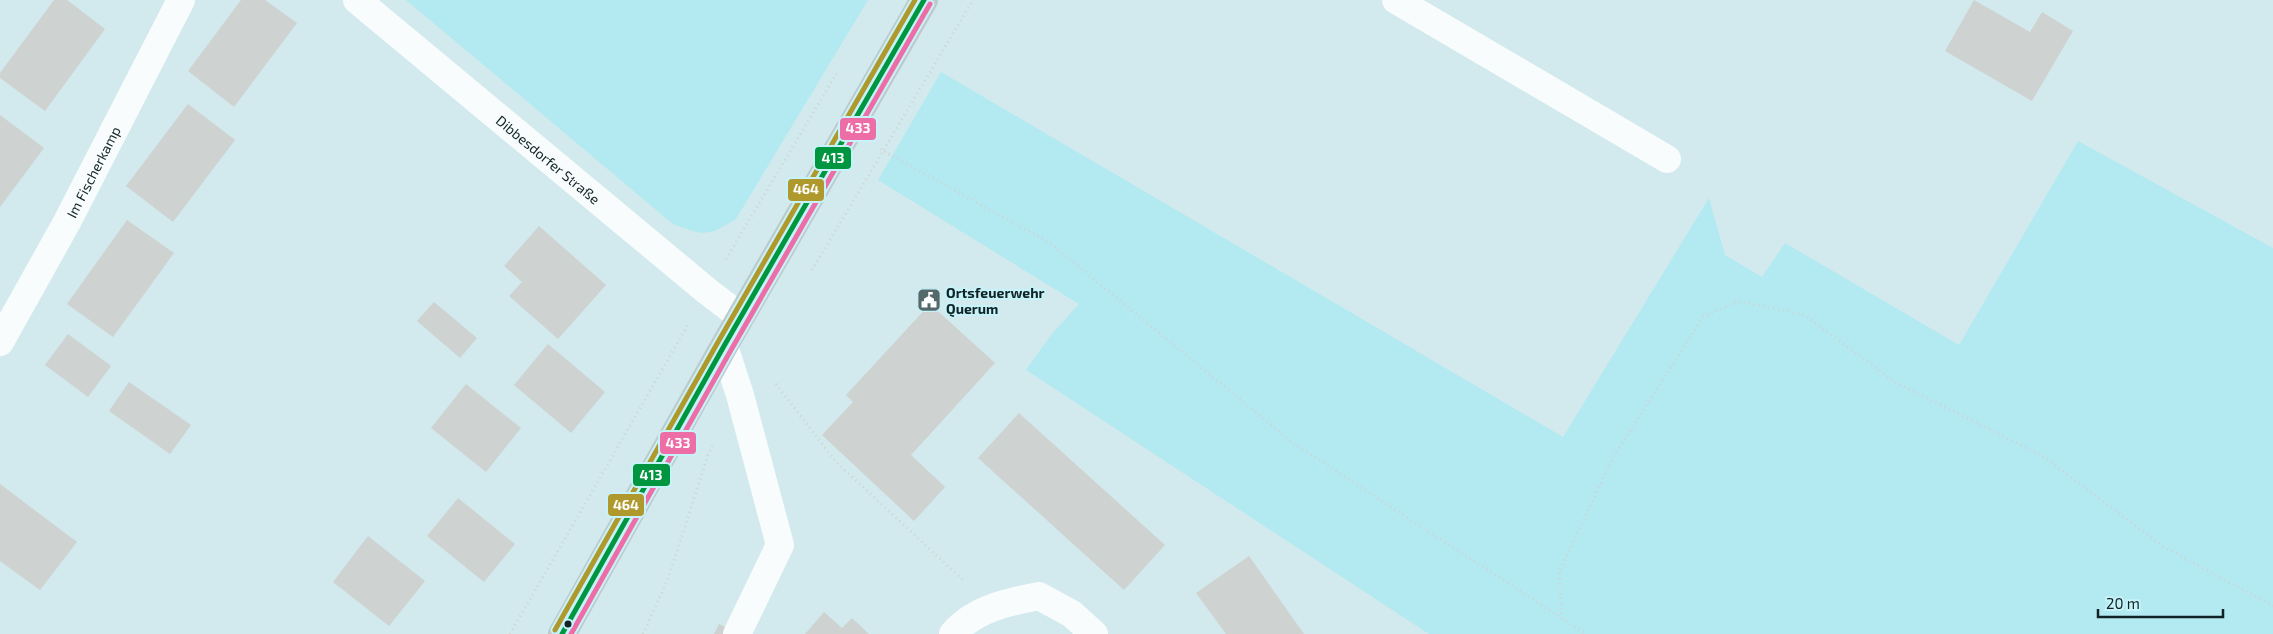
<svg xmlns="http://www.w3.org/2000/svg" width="2273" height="634" viewBox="0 0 2273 634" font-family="'Exo 2',sans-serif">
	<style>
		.green { fill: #b3e9f0 }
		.building { fill: #ced2d1 }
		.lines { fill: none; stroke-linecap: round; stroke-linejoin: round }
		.path { stroke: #cdd4d5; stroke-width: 3; stroke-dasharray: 1 4; stroke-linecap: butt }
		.minor { stroke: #f8fcfc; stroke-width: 28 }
		.major { stroke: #bec9cb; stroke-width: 28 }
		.bus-1-casing { stroke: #c6f3f9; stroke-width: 9 }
		.bus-2-casing { stroke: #c6f3f9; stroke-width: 9 }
		.bus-3-casing { stroke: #c6f3f9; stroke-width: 9 }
		.bus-1 { stroke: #009640; stroke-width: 5 }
		.bus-2 { stroke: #ed6ea7; stroke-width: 5 }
		.bus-3 { stroke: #af982c; stroke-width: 5 }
		.bus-dot { fill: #112325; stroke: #c6f3f9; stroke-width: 2 }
		.labels { text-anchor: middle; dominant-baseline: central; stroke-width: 4; stroke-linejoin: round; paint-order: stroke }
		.street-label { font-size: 14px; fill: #112325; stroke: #c6f3f9 }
		.poi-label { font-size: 14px; font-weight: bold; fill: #112325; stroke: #c6f3f9; text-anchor: start }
		.line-badge { stroke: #c6f3f9; stroke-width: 2 }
		.badge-label { font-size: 14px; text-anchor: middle; font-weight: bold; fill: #fff }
	</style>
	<rect width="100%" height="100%" fill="#d2eaed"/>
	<g class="green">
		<path d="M406,0h462l-132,219c-29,18 -32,17 -63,5z"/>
		<polygon points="941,72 1563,437 1709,198 1725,255 1762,277 1785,243 1959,345 2078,141 2273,248 2273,634 1429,634 1026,370 1051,335 1079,304 878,180"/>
	</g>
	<g class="building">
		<polygon points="54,0 67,0 105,29 45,111 0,78 0,73"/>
		<polygon points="241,0 265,0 297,23 234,107 188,71"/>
		<polygon points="1974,0 2030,32 2042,12 2073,31 2032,101 1945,51"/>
		<polygon points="188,104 235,140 173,222 126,186"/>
		<polygon points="0,115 44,148 0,207"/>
		<polygon points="127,220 174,253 113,337 67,304"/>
		<polygon points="539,226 606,285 558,339 509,296 522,282 504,266"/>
		<polygon points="434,302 477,338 460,358 417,321"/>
		<polygon points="930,304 995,363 911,455 945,487 914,521 822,435 853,402 846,395"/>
		<polygon points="68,334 111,366 88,397 45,365"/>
		<polygon points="548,344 605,392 571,433 514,385"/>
		<polygon points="129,382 191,425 170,454 109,411"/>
		<polygon points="466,384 521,428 486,472 431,428"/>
		<polygon points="1019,413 1165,545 1124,590 978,458"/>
		<polygon points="0,484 77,542 40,590 0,561"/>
		<polygon points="458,498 515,544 484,582 427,536"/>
		<polygon points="368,536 425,581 389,626 333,582"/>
		<polygon points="1249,556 1304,634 1226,634 1196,593"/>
		<polygon points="824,612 842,628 852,618 869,634 805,634"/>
		<polygon points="719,624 741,634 714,634"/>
	</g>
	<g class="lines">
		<g class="path">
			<polyline points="880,149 1050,243 1293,443 1586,634"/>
			<polyline points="726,259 838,71"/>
			<polyline points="812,270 973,0"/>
			<polyline points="776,384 836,462 964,581"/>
			<polyline points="1562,619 1559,572 1614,456 1703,317 1738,301 1805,315 1895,382 2041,455 2164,547 2273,606"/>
			<polyline points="510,634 689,323"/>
			<polyline points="643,634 668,579 708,455 714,443"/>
		</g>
		<g class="minor">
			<path id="s1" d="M357,0l350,291 34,26"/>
			<polyline points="1396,0 1667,159"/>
			<path id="s2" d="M0,342l67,-120 114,-222"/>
			<polyline points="724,346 740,395 780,545 737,634"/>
			<path d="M953,634c21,-25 55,-32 86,-38l33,18 22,20"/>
		</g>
		<polyline class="major" points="562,634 724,346 924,0"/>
		<g class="bus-1-casing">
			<polyline id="bus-1" points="562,634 724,346 924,0"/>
		</g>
		<g class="bus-2-casing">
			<polyline id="bus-2" points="571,634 731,350 930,4"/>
		</g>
		<g class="bus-3-casing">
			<polyline id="bus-3" points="555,630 718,342 915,0"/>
		</g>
		<use href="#bus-1" class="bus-1"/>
		<use href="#bus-2" class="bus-2"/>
		<use href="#bus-3" class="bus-3"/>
	</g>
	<defs>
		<g id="civic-square" transform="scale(1.25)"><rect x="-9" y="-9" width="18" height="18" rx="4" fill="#55696b" stroke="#c6f3f9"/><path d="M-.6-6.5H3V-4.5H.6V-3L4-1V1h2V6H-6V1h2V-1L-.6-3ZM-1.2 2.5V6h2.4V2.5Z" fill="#fff"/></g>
	</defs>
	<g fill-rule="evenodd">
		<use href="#civic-square" x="929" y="300"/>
	</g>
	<circle class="bus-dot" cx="568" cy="624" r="4.5"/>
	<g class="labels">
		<g class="street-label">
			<text stroke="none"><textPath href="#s1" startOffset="249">Dibbesdorfer Straße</textPath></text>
			<text stroke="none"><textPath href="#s2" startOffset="194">Im Fischerkamp</textPath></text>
		</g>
		<g class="poi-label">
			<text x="946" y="292">Ortsfeuerwehr<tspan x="946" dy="16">Querum</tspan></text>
		</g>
	</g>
	<g class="line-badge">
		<rect x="839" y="117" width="38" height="24" rx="5" fill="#ed6ea7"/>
		<rect x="814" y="146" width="38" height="24" rx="5" fill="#009640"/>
		<rect x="787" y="178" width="38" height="24" rx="5" fill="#af982c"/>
		<rect x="659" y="431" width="38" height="24" rx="5" fill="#ed6ea7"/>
		<rect x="632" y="463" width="39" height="24" rx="5" fill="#009640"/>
		<rect x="607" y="493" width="38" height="24" rx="5" fill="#af982c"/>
	</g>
	<g class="badge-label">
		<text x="858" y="133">433</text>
		<text x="833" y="163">413</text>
		<text x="806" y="194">464</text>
		<text x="678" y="448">433</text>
		<text x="651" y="480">413</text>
		<text x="626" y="510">464</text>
	</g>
	<path d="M2098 609v8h125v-8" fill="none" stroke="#112325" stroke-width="2.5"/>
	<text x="2106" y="609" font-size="15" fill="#112325" stroke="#c6f3f9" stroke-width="4" paint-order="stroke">20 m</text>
</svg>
